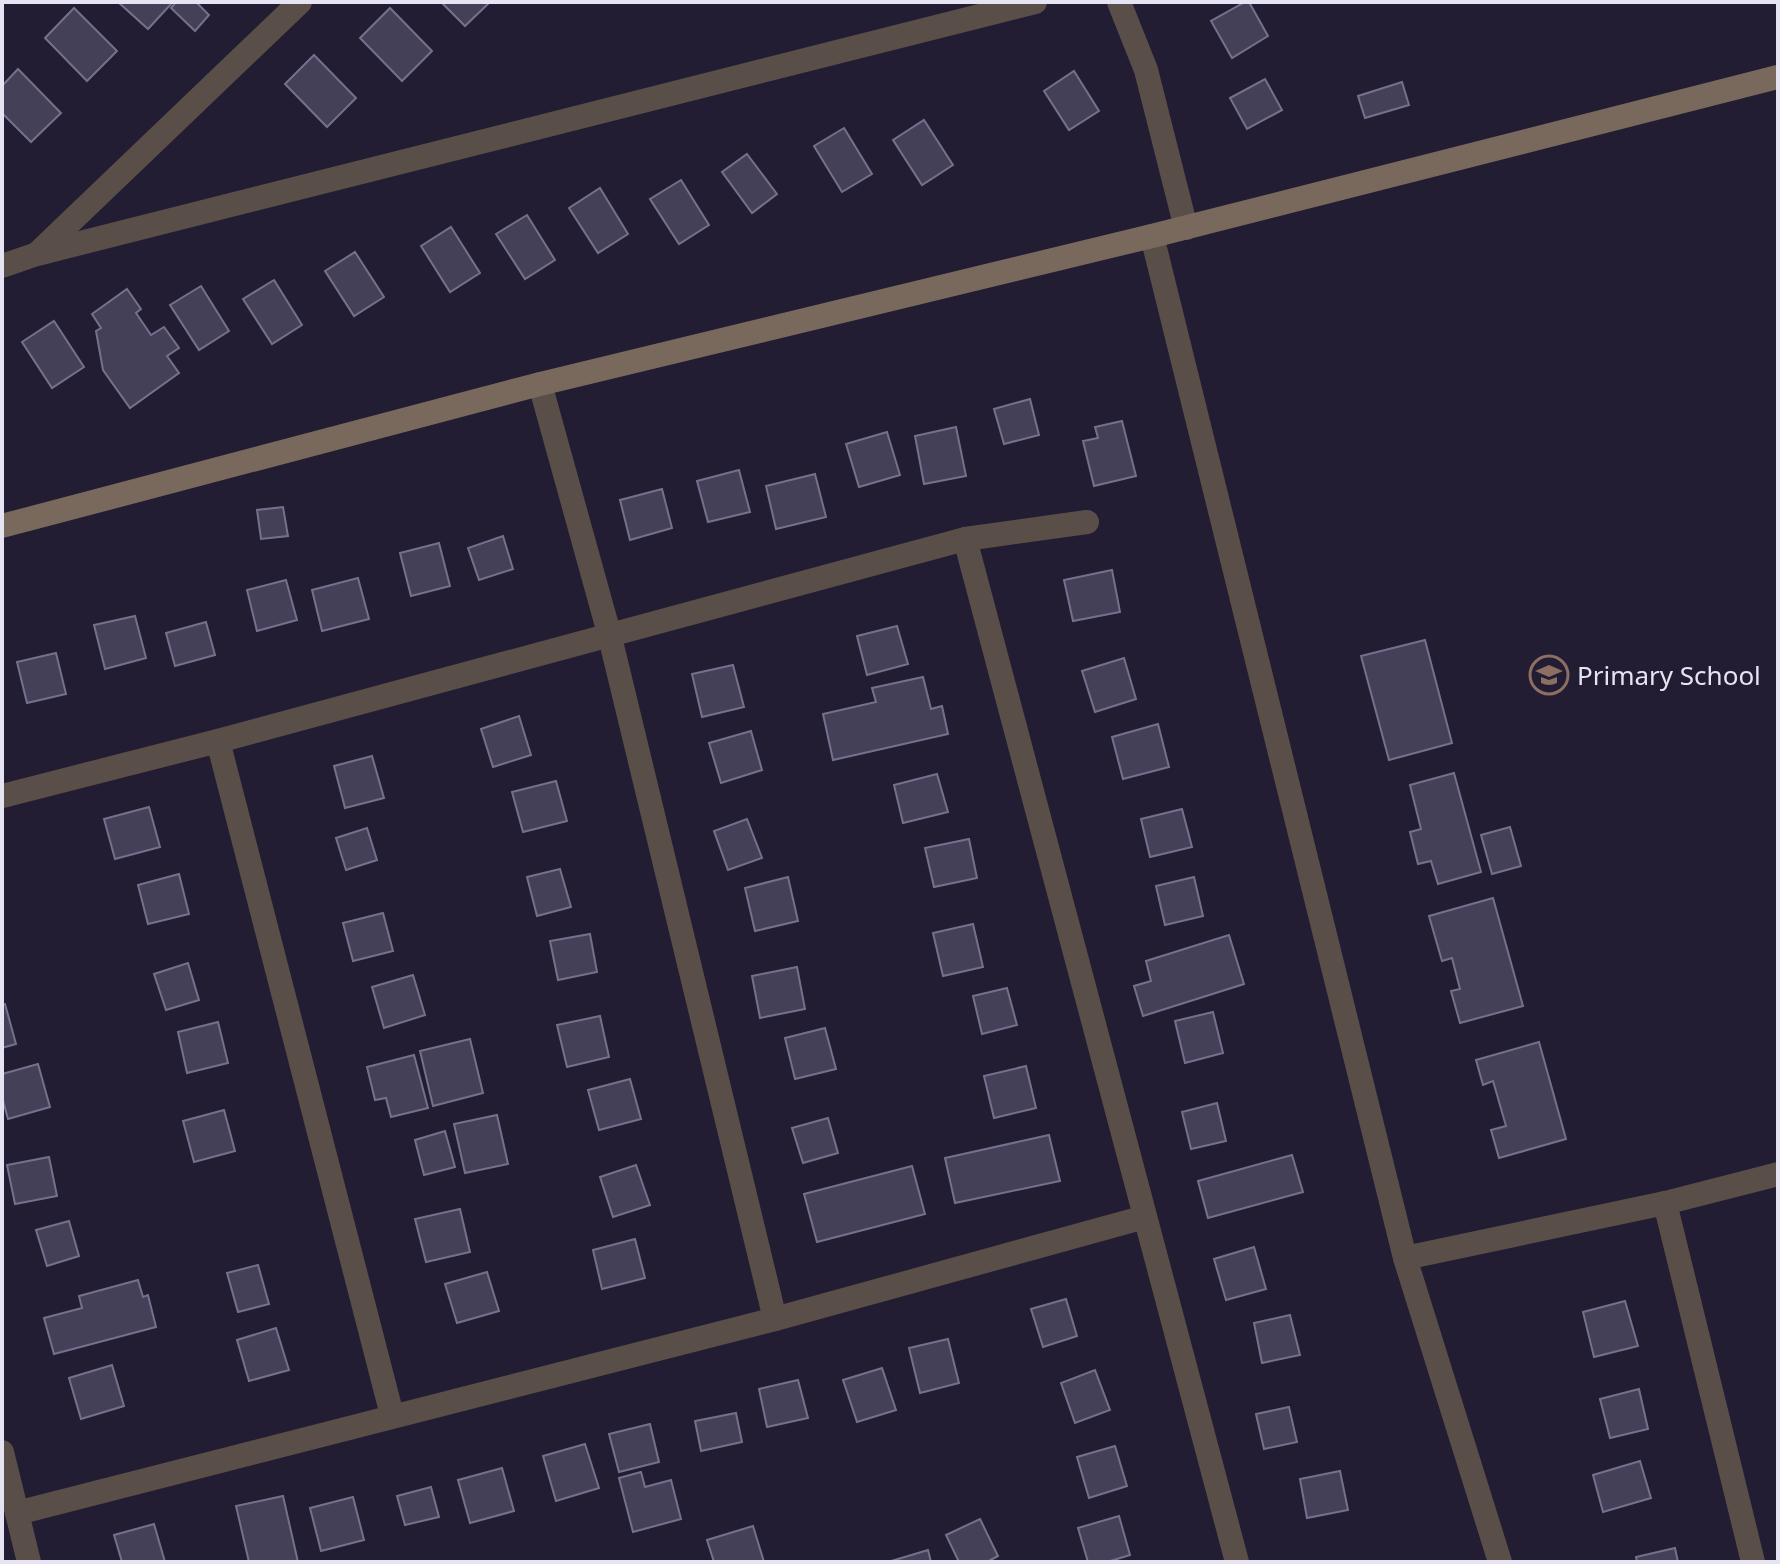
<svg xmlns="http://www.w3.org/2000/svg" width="1780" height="1564" viewBox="0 0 1780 1564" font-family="'Noto Sans',sans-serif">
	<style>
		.building { fill: #444058; stroke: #75718c; stroke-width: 2 }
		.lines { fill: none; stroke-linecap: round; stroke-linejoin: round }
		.street { stroke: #5a4f48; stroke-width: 24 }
		.secondary { stroke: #79695d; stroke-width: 24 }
		.labels { text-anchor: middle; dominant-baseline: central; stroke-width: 7; stroke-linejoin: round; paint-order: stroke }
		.poi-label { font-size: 26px; fill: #e6e3f2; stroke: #221d33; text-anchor: start }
	</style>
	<rect width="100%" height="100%" fill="#221d33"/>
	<g class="building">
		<polygon points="118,2 171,2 172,3 148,29"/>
		<polygon points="176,2 196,2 209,15 195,31 171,8"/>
		<polygon points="441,2 490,2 465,26"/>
		<polygon points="1245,2 1249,2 1268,36 1232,58 1211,21"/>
		<polygon points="74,8 117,51 87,81 45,38"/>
		<polygon points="390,8 432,51 402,81 360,38"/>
		<polygon points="314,55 356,98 327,127 285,84"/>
		<polygon points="18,69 61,113 31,142 2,113 2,86"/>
		<polygon points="1074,71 1099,111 1069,130 1044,91"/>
		<polygon points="1265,79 1282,110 1247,129 1230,98"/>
		<polygon points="1402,82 1409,105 1365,118 1358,96"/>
		<polygon points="924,120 953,165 922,185 893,140"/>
		<polygon points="844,128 872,174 842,192 814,146"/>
		<polygon points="747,154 777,194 752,213 722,172"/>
		<polygon points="681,180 709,225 679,244 650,199"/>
		<polygon points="600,188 628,234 598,253 569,208"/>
		<polygon points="527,215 555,260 525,279 496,234"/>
		<polygon points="451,227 480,273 450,292 421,246"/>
		<polygon points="355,252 384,297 354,316 325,271"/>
		<polygon points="274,280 302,325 272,344 243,299"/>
		<polygon points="201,286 229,331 199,350 170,305"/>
		<polygon points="127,289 141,309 136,313 151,335 164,327 179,348 167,356 179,373 130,408 103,370 96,331 101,328 92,314"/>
		<polygon points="54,321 84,367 52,388 22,342"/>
		<polygon points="1030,399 1039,435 1004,444 994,409"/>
		<polygon points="1122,421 1136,476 1094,486 1083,441 1098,438 1095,427"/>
		<polygon points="956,427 966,476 924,484 915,436"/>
		<polygon points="887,432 900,475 859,487 846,444"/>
		<polygon points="739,470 750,512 708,522 697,481"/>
		<polygon points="815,474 826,517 776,529 766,486"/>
		<polygon points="662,489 672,528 630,540 620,500"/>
		<polygon points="283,507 288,536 261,539 257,510"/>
		<polygon points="503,536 513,569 479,580 468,548"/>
		<polygon points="439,543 450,586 411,596 400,553"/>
		<polygon points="1112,570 1120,612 1073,621 1064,580"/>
		<polygon points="358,578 369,619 322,631 312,590"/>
		<polygon points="286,580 297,620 257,631 247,590"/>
		<polygon points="135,616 146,658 105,669 94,625"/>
		<polygon points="206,622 215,655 175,666 166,633"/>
		<polygon points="897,626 908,664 867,675 857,636"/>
		<polygon points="1425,640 1452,743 1389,760 1361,656"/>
		<polygon points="56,653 66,694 27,703 17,662"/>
		<polygon points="1124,658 1136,699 1095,712 1082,671"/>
		<polygon points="733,665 744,707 702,717 692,674"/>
		<polygon points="923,677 931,709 942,706 948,734 833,760 823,714 876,702 872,688"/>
		<polygon points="519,716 531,755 493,767 481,729"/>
		<polygon points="1158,724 1169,767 1123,779 1112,737"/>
		<polygon points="751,731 762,770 721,783 709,743"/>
		<polygon points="372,756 384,798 345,808 334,766"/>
		<polygon points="1454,773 1481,872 1438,884 1431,861 1418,864 1410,832 1421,829 1410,785"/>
		<polygon points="937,774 948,812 903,823 894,785"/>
		<polygon points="556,781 567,821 523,832 512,792"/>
		<polygon points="149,807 160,847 115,859 104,819"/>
		<polygon points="1182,809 1192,847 1150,857 1141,819"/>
		<polygon points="747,819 762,858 728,870 714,831"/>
		<polygon points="1510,827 1521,866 1492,874 1481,835"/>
		<polygon points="367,828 377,860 346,870 336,838"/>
		<polygon points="969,839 977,878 934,887 925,848"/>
		<polygon points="560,869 571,907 537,916 527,877"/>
		<polygon points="179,874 189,914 148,924 138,885"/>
		<polygon points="788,877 798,921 755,931 745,888"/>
		<polygon points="1194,877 1203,916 1165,925 1156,886"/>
		<polygon points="1493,898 1523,1006 1460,1023 1451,991 1460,989 1452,958 1442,961 1429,916"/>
		<polygon points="383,913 393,951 353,961 343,923"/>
		<polygon points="973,924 983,967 943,976 933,933"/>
		<polygon points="590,934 597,972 558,980 550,941"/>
		<polygon points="1229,935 1244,984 1143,1016 1134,986 1151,981 1146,961"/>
		<polygon points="188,963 199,1000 166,1010 154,974"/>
		<polygon points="797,967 805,1009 760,1018 752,976"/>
		<polygon points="413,975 425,1015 384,1028 372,987"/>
		<polygon points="1007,988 1017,1025 982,1034 973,996"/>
		<polygon points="5,1004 16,1044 2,1048 2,1005"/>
		<polygon points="1213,1012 1223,1053 1185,1063 1175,1021"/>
		<polygon points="600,1016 609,1057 567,1067 557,1025"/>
		<polygon points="218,1022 228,1063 187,1073 178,1032"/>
		<polygon points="825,1028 836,1069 795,1079 785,1038"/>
		<polygon points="470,1039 483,1093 433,1106 420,1051"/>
		<polygon points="1539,1042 1566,1139 1499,1158 1491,1130 1506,1126 1493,1081 1483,1085 1476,1060"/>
		<polygon points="414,1055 428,1108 391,1117 386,1098 375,1100 367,1067"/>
		<polygon points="38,1064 50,1107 8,1119 2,1097 2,1074"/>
		<polygon points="1026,1066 1036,1108 994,1118 984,1076"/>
		<polygon points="630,1079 641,1119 599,1130 588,1090"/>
		<polygon points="1217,1103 1226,1141 1191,1149 1182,1112"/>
		<polygon points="224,1110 235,1151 194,1162 183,1121"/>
		<polygon points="497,1115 508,1164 465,1173 454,1124"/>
		<polygon points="828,1118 838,1153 803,1163 792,1128"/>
		<polygon points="445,1131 455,1167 424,1175 415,1140"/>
		<polygon points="1049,1135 1060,1181 955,1203 945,1158"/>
		<polygon points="1292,1155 1303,1192 1208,1218 1198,1181"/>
		<polygon points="49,1157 57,1196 15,1204 7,1165"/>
		<polygon points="636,1165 650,1205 613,1217 600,1177"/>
		<polygon points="912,1166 925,1214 817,1242 804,1194"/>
		<polygon points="460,1209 470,1252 426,1262 415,1219"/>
		<polygon points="69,1221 79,1256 47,1266 36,1230"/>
		<polygon points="635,1239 645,1278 602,1289 593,1250"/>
		<polygon points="1254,1247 1266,1289 1226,1300 1214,1259"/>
		<polygon points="258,1265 269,1304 238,1312 227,1273"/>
		<polygon points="487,1272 499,1311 457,1323 445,1284"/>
		<polygon points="138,1280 143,1297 148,1295 156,1327 54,1354 44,1318 82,1308 79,1296"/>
		<polygon points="1066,1299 1077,1336 1043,1347 1031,1309"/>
		<polygon points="1625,1301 1638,1346 1594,1357 1583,1312"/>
		<polygon points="1290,1315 1300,1355 1262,1363 1254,1323"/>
		<polygon points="276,1328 289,1370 249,1381 237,1340"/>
		<polygon points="948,1339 959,1383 920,1393 909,1348"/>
		<polygon points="112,1365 124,1406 81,1419 69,1378"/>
		<polygon points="882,1368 896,1410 857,1422 843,1380"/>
		<polygon points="1095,1370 1110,1410 1075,1423 1061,1383"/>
		<polygon points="798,1380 808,1418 767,1427 759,1389"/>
		<polygon points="1639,1389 1648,1429 1610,1438 1600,1399"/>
		<polygon points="1289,1407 1297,1442 1264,1449 1256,1414"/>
		<polygon points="736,1413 742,1442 701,1451 695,1421"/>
		<polygon points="650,1424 659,1462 619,1472 609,1434"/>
		<polygon points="585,1444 599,1488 556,1501 543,1456"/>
		<polygon points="1115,1446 1127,1486 1089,1498 1077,1457"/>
		<polygon points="1640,1461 1651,1498 1603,1512 1593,1475"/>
		<polygon points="502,1468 514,1511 470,1523 458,1480"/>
		<polygon points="1340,1471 1348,1510 1307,1518 1300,1479"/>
		<polygon points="641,1472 645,1487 671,1480 681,1519 633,1532 619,1478"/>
		<polygon points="431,1487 439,1517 405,1525 397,1496"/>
		<polygon points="283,1496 298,1562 249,1562 236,1506"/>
		<polygon points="353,1497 364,1540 321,1551 310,1508"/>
		<polygon points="1119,1516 1130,1555 1107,1562 1088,1562 1078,1528"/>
		<polygon points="980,1519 998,1556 987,1562 959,1562 946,1535"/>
		<polygon points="154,1524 165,1562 122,1562 114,1535"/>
		<polygon points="753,1526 764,1562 714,1562 707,1540"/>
		<polygon points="1675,1548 1678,1562 1637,1562 1636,1557"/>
		<polygon points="928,1550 931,1562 888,1562"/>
	</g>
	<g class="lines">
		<g class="street">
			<polyline points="1119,2 1146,70 1186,228"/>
			<polyline points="1152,236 1405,1258 1500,1562"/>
			<polyline points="39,252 300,2"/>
			<polyline points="2,266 37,254 1035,2"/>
			<polyline points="540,384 609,633 775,1319"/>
			<polyline points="965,539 1237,1562"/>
			<polyline points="218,741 392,1415"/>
			<polyline points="2,796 218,741 965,539 1087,522"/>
			<polyline points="1665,1203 1753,1562"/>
			<polyline points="1405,1258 1665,1203 1778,1174"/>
			<polyline points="2,1452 29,1562"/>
			<polyline points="17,1513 775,1319 1145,1217"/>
		</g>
		<polyline class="secondary" points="2,526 540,384 1152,236 1778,77"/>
	</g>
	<defs>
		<g id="school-ring" transform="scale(2)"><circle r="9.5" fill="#221d33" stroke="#8d6e63" stroke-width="1.5"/><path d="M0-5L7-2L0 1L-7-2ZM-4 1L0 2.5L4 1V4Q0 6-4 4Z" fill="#8d6e63"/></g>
	</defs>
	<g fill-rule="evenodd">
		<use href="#school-ring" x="1549" y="675"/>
	</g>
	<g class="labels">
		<g class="poi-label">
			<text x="1577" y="675">Primary School</text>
		</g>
	</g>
	<rect width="1780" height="1564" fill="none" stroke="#e6e3f2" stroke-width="8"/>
</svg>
